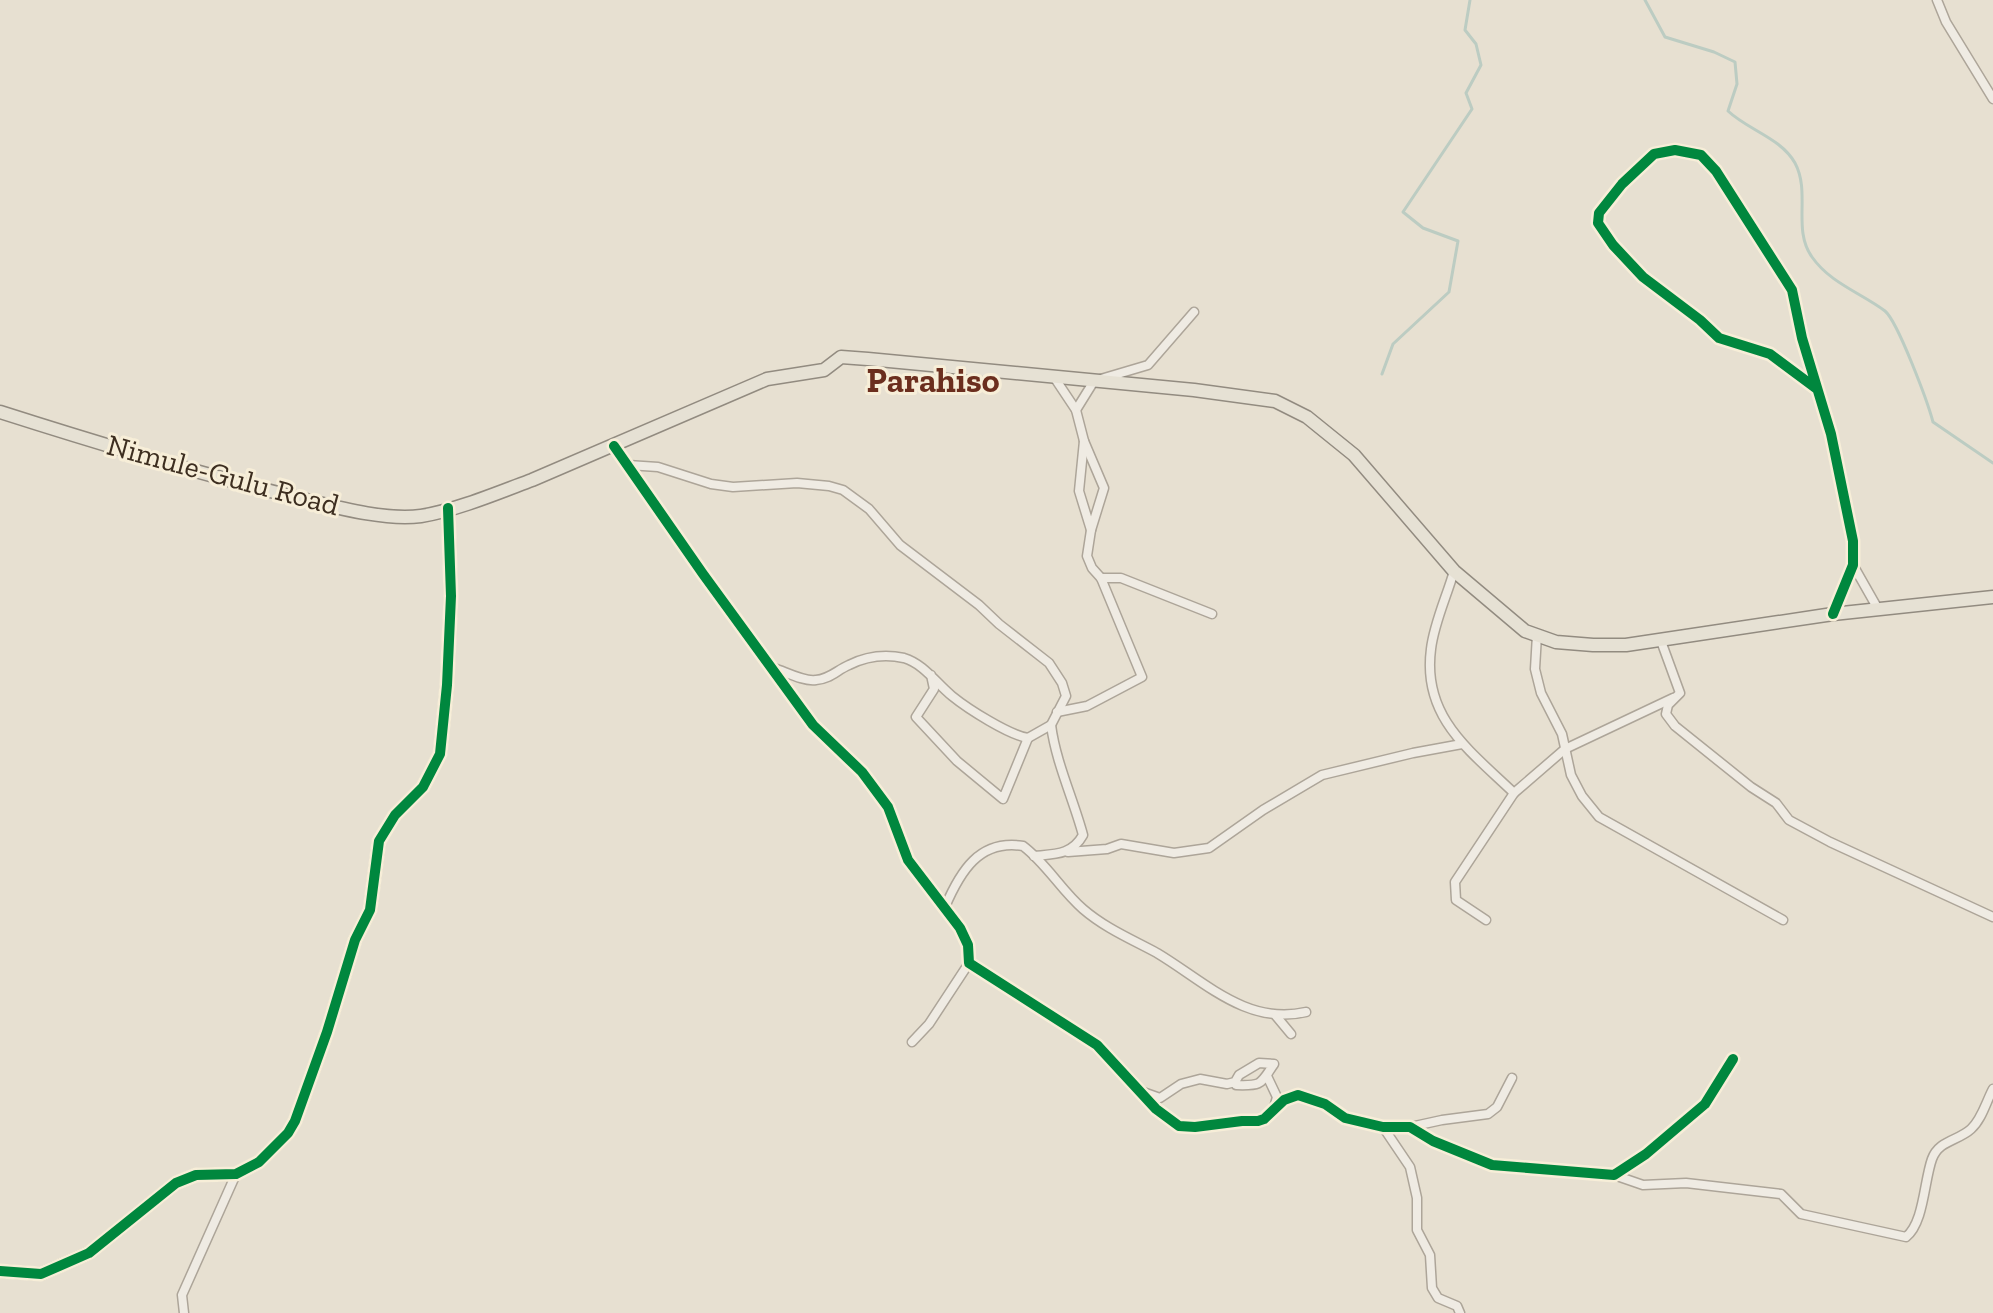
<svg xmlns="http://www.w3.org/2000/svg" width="1993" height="1313" viewBox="0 0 1993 1313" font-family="'Zilla Slab',serif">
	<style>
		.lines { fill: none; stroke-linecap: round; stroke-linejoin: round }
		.stream { stroke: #bcccc2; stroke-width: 3 }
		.street-casing { stroke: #ada599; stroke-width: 11 }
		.secondary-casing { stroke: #9c958a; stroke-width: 14 }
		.primary-casing { stroke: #928b80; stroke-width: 15 }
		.street { stroke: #efebe3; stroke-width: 8 }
		.secondary { stroke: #efebe3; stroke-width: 11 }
		.primary { stroke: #e6e1d4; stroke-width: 12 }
		.cycleway-casing { stroke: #f7eed8; stroke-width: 15 }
		.cycleway { stroke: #00873e; stroke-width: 10 }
		.labels { text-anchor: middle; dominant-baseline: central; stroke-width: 6; stroke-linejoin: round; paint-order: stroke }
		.street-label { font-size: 30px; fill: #3d2e20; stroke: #f7eed8 }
		.quarter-label { font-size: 34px; font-weight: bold; fill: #6b2e1e; stroke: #f7eed8 }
	</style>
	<rect width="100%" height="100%" fill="#e7e0d1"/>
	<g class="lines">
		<g class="stream">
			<path d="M1645,0l20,37 49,15 21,10 2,22 -9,27c20,19 53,27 67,52 16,30 -3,66 17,94 18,26 49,36 73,54 13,11 43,92 48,111l60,41"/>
			<polyline points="1382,374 1393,344 1449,292 1458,241 1423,228 1403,212 1472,109 1466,93 1481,65 1476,44 1465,30 1470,0"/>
		</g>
		<g class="street-casing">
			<g id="street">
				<polyline points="1937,0 1946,22 1993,99"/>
				<polyline points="1054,377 1076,410"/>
				<polyline points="1817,389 1770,354 1719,338 1700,320 1643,277 1613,245 1598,223 1599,213 1622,184 1654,154 1675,150 1701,155 1716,171 1792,290 1802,338 1831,434 1853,541 1853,565 1833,614"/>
				<polyline points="1084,441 1104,488 1091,530"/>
				<polyline points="614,446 703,574 813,725 862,772 888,807 908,860 960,928 968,945 969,963 1097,1045 1156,1109 1179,1126 1195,1127 1242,1121 1258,1121 1264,1119 1284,1100 1298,1095 1325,1104 1345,1118 1383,1127 1410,1127 1433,1141 1492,1165 1614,1175 1646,1154 1705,1104 1733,1059"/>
				<polyline points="628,465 658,467 711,484 733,487 797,483 829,486 843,490 869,509 900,545 979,605 999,624 1049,663 1062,683 1066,696 1051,725 1028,738"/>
				<polyline points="1853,565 1878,609"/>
				<path d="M1454,571c-7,25 -20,52 -23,78 -9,68 38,101 83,144l51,-44 108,-51"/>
				<polyline points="1101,578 1121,578 1212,614"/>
				<polyline points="1537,635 1535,669 1541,693 1562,734 1571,775 1582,796 1599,817 1783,920"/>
				<polyline points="1661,641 1680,693 1668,705 1666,714 1675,726 1751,787 1776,803 1789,820 1830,842 1993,917"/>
				<path d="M774,668c12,4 30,14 42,12 14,-1 21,-10 33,-15 18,-9 36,-11 55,-7 20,6 32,25 48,38 16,13 57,39 76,42l-25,61 -46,-38 -41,-44 18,-28 -3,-14"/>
				<polyline points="1057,712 1087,706 1142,677 1101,578 1092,568 1087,556 1091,530 1079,491 1084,441 1076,410 1094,381 1148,365 1194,312"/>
				<polyline points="1068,852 1107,849 1121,844 1174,853 1209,848 1263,810 1322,775 1413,753 1462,744"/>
				<path d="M1034,856c21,-2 38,-1 49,-21 -10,-37 -27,-72 -32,-110"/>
				<path d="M945,907c15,-35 34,-68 78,-61 23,17 38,44 60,63 22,19 48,30 74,44 47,28 90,73 149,59"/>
				<polyline points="1486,920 1456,900 1455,882 1514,793"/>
				<polyline points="1276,1016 1291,1034"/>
				<polyline points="912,1042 929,1024 969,963"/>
				<polyline points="1267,1076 1277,1097 1274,1108"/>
				<path d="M1143,1092l17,6 21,-14 19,-5 27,5 8,-2 4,-7 20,-12 15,1c-14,20 -11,22 -38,21l-1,-3"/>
				<polyline points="1383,1127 1410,1167 1417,1198 1417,1230 1430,1255 1432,1288 1438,1298 1457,1306 1460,1313"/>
				<polyline points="1410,1127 1442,1120 1488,1114 1497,1107 1512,1078"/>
				<path d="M1614,1175l29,10 43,-2 95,11 20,20 105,23c18,-14 18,-56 26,-78 7,-19 26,-18 39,-30 11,-10 15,-27 22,-40"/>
				<polyline points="184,1313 182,1295 236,1174"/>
			</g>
		</g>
		<g class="secondary-casing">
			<polyline id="secondary" points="0,1271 41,1274 89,1253 176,1183 196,1175 236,1174 259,1162 288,1133 295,1121 327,1032 355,940 370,910 379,841 395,815 423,787 440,754 447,685 451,596 448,508"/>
		</g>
		<g class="primary-casing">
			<path id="primary" d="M0,412c97,31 196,61 294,85 38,9 89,24 127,19 33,-5 79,-24 111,-36l235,-101 57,-9 17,-13 27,2 326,31 81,11 32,16 47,38 100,116 71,60 31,11 37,3h33l207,-31 160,-17"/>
		</g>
		<use href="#street" class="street"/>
		<use href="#secondary" class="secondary"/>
		<use href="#primary" class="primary"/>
		<g class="cycleway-casing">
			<g id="cycleway">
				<polyline points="1817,389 1770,354 1719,338 1700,320 1643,277 1613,245 1598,223 1599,213 1622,184 1654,154 1675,150 1701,155 1716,171 1792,290 1802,338 1831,434 1853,541 1853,565 1833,614"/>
				<polyline points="614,446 703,574 813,725 862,772 888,807 908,860 960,928 968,945 969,963 1097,1045 1156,1109 1179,1126 1195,1127 1242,1121 1258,1121 1264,1119 1284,1100 1298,1095 1325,1104 1345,1118 1383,1127 1410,1127 1433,1141 1492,1165 1614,1175 1646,1154 1705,1104 1733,1059"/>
				<polyline points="0,1271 41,1274 89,1253 176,1183 196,1175 236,1174 259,1162 288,1133 295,1121 327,1032 355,940 370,910 379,841 395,815 423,787 440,754 447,685 451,596 448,508"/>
			</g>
		</g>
		<use href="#cycleway" class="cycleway"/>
	</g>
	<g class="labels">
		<g class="street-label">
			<text transform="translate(223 475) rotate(15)">Nimule-Gulu Road</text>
		</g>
		<g class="quarter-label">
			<text x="933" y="380">Parahiso</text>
		</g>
	</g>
</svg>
